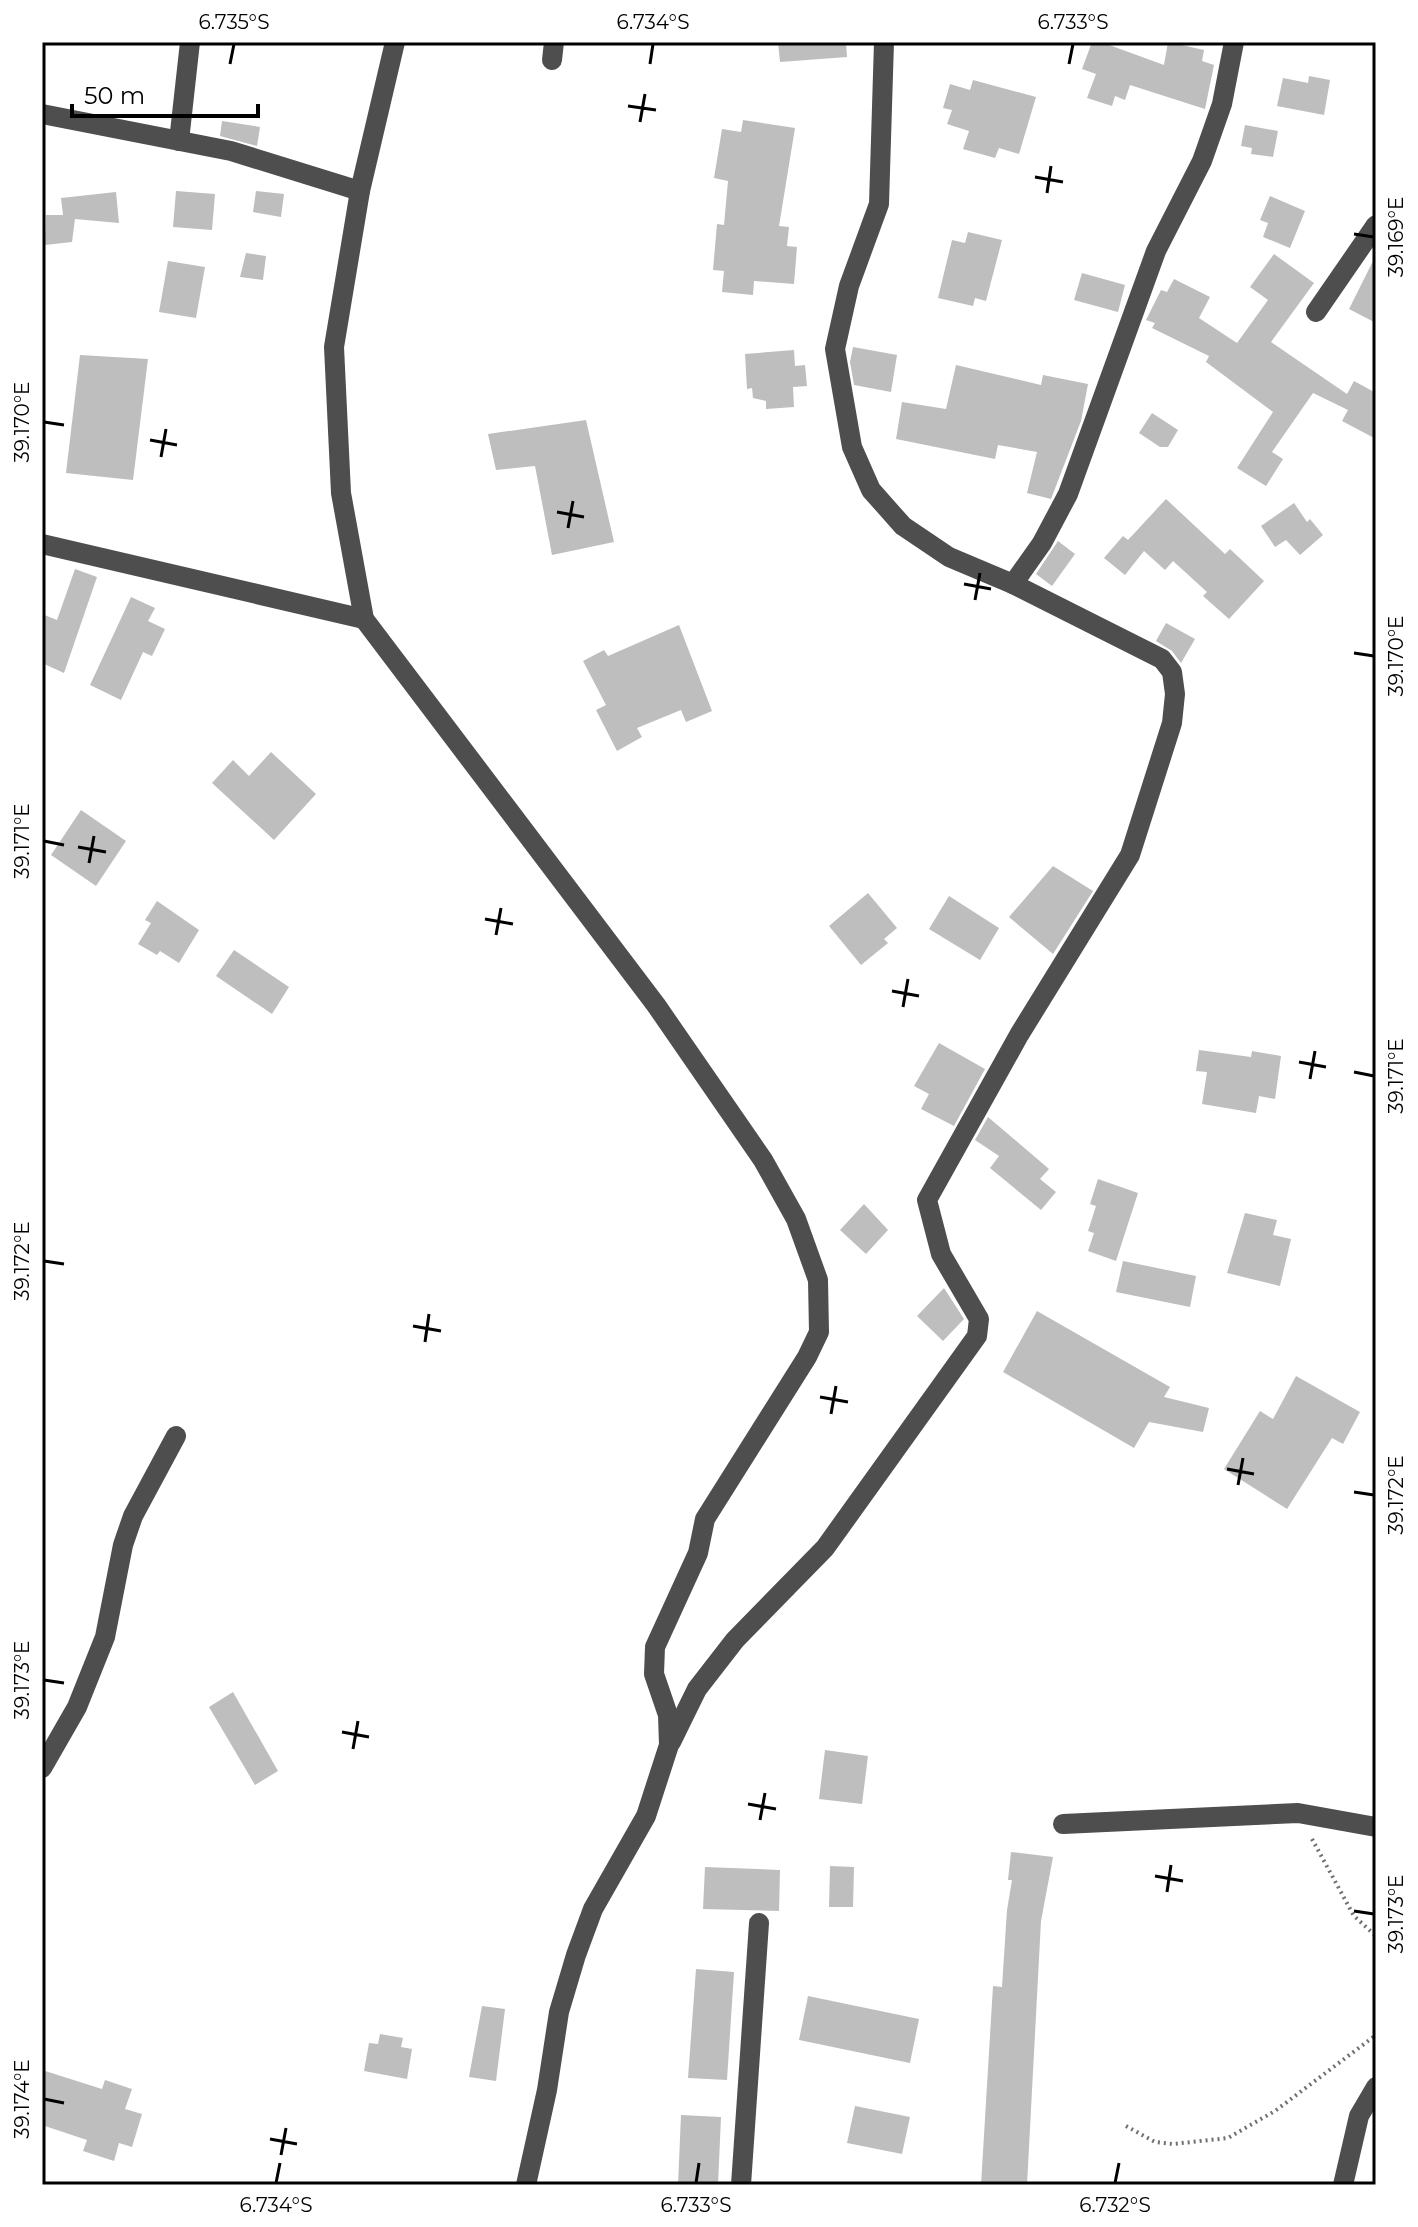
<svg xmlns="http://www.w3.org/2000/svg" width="1418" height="2227" viewBox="0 0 1418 2227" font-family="Montserrat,sans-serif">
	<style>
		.building { fill: #bebebe }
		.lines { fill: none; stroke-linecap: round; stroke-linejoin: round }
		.path { stroke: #707070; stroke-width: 4; stroke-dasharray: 2 4; stroke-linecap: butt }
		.minor { stroke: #4e4e4e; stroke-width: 20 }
		.ticks { fill: none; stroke: #000; stroke-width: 3 }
		.neatline { fill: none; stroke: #000; stroke-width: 3 }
		.ticks-label { font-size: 20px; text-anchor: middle; fill: #000 }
	</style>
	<rect width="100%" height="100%" fill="#fff"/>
	<g class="building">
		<polygon points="778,42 846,42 847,57 780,62"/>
		<polygon points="1092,42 1101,42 1164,65 1168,42 1204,50 1202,61 1214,65 1205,109 1130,85 1125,100 1115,96 1112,106 1087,98 1096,74 1082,69"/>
		<polygon points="1309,76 1330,80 1324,115 1277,106 1283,78 1308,83"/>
		<polygon points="973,80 1036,97 1019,154 999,148 995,158 963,149 969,131 947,124 952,110 943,108 950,84 970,90"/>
		<polygon points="743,120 795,128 779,226 789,227 787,246 797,247 794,284 754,281 753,295 722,292 724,271 713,270 717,224 724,225 728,181 714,178 722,129 741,132"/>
		<polygon points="222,121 260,127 257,146 220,136"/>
		<polygon points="1245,125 1278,131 1273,157 1251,154 1252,148 1241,146"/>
		<polygon points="176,191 215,194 212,230 173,227"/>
		<polygon points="256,191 284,194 281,217 253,212"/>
		<polygon points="116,192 119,223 75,219 72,242 45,245 46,215 63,215 61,198"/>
		<polygon points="1270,196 1305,211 1290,248 1263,237 1268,223 1260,220"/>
		<polygon points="968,232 1002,240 986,301 975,298 973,306 938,298 952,240 965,243"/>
		<polygon points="246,253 266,256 263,280 240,277"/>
		<polygon points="1274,254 1314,283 1271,342 1347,394 1354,381 1376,393 1376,439 1342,421 1348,410 1313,393 1272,452 1283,459 1266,486 1237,468 1273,412 1206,362 1209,356 1152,328 1155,323 1146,320 1161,290 1167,292 1174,279 1210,297 1199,318 1237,343 1268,300 1250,287"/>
		<polygon points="1376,255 1376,323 1349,309"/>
		<polygon points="168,261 205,267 196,318 159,312"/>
		<polygon points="1082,273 1125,285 1118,312 1074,300"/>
		<polygon points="853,347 897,355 891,392 854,385 850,362"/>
		<polygon points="794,350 795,366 805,365 807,386 793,387 794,407 766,409 766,401 753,398 752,388 747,389 745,354"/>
		<polygon points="80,355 148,359 133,480 66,473"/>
		<polygon points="956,365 1041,385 1043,375 1088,384 1081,421 1051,499 1027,493 1037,452 998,445 995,459 896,439 902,402 946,409"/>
		<polygon points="1152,413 1178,430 1168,447 1160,447 1139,433"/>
		<polygon points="586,420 614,542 552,555 535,466 496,470 488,434"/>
		<polygon points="1166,499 1225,554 1230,549 1264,581 1229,619 1203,596 1207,592 1173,561 1165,570 1144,551 1125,575 1104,558 1123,536 1128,540"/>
		<polygon points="1294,503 1307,522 1310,519 1323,535 1300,555 1286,540 1275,547 1261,526"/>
		<polygon points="1058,541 1075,554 1052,586 1036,574"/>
		<polygon points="75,569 97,577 64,673 42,663 42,614 57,620"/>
		<polygon points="131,597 155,608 148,621 165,629 152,656 143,652 121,700 90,685"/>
		<polygon points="1166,623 1195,639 1181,663 1172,651 1156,641"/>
		<polygon points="679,625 712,711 686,722 681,710 637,728 642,737 617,751 596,710 606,705 583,661 604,650 608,656"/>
		<polygon points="271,752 316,794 274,840 212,783 233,760 249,776"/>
		<polygon points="81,810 126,841 96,886 51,855"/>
		<polygon points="1053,866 1093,891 1053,954 1009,917"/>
		<polygon points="868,893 897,928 884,939 888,943 861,965 829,926"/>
		<polygon points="949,896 999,928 980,960 929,929"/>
		<polygon points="157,901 199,930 179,963 160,951 157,955 138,944 151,923 145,920"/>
		<polygon points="234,950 289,987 272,1014 216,976"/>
		<polygon points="939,1043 985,1069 954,1126 921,1109 929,1094 914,1086"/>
		<polygon points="1199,1050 1251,1057 1252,1051 1281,1056 1275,1099 1259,1096 1256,1113 1202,1104 1207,1072 1196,1071"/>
		<polygon points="988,1117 1049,1169 1040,1179 1056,1192 1041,1210 990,1168 999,1156 975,1140"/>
		<polygon points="1098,1179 1138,1193 1116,1261 1088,1251 1094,1233 1088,1231 1096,1206 1090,1204"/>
		<polygon points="864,1204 888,1230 866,1254 840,1230"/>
		<polygon points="1245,1213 1277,1220 1273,1235 1291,1239 1280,1286 1227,1273"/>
		<polygon points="1123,1261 1196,1276 1190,1307 1116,1292"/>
		<polygon points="944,1288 964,1319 943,1341 917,1316"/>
		<polygon points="1037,1311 1170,1387 1164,1397 1209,1408 1203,1432 1149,1422 1134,1448 1003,1372"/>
		<polygon points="1296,1376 1360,1412 1343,1444 1332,1438 1287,1509 1224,1469 1260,1411 1273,1419"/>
		<polygon points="233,1692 278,1771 255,1785 209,1707"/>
		<polygon points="825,1750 868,1756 862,1804 819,1799"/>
		<polygon points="1011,1852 1053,1857 1041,1921 1027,2185 981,2185 993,1986 1002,1987 1007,1910 1012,1880 1008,1880"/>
		<polygon points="830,1866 854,1867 853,1907 829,1907"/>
		<polygon points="705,1867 780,1870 779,1911 703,1909"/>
		<polygon points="696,1969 734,1972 727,2080 688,2078"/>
		<polygon points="808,1996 919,2019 910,2063 799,2040"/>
		<polygon points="482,2006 505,2009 496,2081 469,2077"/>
		<polygon points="380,2034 403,2038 401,2047 412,2049 407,2079 364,2071 369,2043 378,2044"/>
		<polygon points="42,2070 102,2089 105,2080 132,2089 125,2109 142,2114 132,2147 119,2143 114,2161 83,2151 87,2140 42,2125"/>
		<polygon points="855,2106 910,2117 902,2154 847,2143"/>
		<polygon points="681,2115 721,2117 718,2185 678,2185"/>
	</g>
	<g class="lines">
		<g class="path">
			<polyline points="1312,1839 1354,1916 1376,1936"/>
			<polyline points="1126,2126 1155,2142 1173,2144 1228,2138 1275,2111 1376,2035"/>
		</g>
		<g class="minor">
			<polyline points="395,42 360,191 334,347 341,493 364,619 656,1005 763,1160 796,1219 818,1280 819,1332 807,1357 705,1519 698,1553 655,1647 654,1674 668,1715 669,1745 646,1816 593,1909 576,1955 559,2012 547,2090 526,2185"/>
			<polyline points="552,60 554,42"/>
			<polyline points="42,114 231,151 360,191"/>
			<polyline points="179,141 190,42"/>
			<polyline points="1316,312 1376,225"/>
			<polyline points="42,544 364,619"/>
			<polyline points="1013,584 1042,543 1068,494 1156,251 1202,161 1222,104 1234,42"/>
			<polyline points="671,1742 697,1689 735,1640 825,1548 977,1336 979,1319 941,1254 927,1200 1019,1035 1130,855 1172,723 1175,694 1172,672 1162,659 1013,584 949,557 903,526 871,490 852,447 835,349 849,286 879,204 884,42"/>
			<polyline points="42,1768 77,1707 105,1637 123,1545 133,1516 176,1436"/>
			<polyline points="1063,1824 1298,1813 1376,1827"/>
			<polyline points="741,2185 759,1923"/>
			<polyline points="1343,2185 1359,2116 1376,2087"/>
		</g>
	</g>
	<path class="ticks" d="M230,64l4,-20M650,64l3,-20M1069,64l4,-20M628,106l28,4M640,122l5,-28M1035,177l28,5M1047,193l4,-27M1354,234l20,3M44,422l20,3M150,440l27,5M161,457l5,-28M557,512l27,5M568,528l5,-27M964,584l27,5M975,600l5,-27M1354,653l20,3M44,841l20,4M78,847l28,5M89,863l5,-27M485,919l28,5M496,935l5,-27M892,991l27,5M903,1007l5,-28M1299,1062l27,5M1354,1072l20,4M1310,1079l5,-28M44,1261l20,3M413,1326l28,5M425,1342l4,-28M820,1397l28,5M831,1414l5,-28M1227,1469l27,5M1238,1485l5,-27M1354,1492l20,3M44,1680l20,3M342,1732l27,5M353,1749l5,-28M748,1804l28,5M760,1820l5,-27M1155,1876l28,5M1167,1892l4,-27M1354,1911l20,3M44,2099l20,4M270,2139l27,5M281,2155l5,-27M276,2183l4,-20M696,2183l3,-20M1115,2183l4,-20"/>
	<rect width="1418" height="2227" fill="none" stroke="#ffffff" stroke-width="88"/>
	<path d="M72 104v12h186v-12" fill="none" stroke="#000000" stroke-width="4"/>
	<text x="84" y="104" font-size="24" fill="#000000" stroke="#ffffff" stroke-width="6" paint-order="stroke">50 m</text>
	<rect x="44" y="44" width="1330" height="2139" class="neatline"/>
	<g class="ticks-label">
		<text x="234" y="29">6.735°S</text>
		<text x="653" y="29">6.734°S</text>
		<text x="1073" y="29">6.733°S</text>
		<text transform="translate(1396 237) rotate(-90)" y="7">39.169°E</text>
		<text transform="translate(22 422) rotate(-90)" y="7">39.170°E</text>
		<text transform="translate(1396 656) rotate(-90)" y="7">39.170°E</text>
		<text transform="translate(22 841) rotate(-90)" y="7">39.171°E</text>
		<text transform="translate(1396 1076) rotate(-90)" y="7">39.171°E</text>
		<text transform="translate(22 1261) rotate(-90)" y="7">39.172°E</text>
		<text transform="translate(1396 1495) rotate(-90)" y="7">39.172°E</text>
		<text transform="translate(22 1680) rotate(-90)" y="7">39.173°E</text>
		<text transform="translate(1396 1914) rotate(-90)" y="7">39.173°E</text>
		<text transform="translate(22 2099) rotate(-90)" y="7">39.174°E</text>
		<text x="276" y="2212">6.734°S</text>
		<text x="696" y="2212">6.733°S</text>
		<text x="1115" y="2212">6.732°S</text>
	</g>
</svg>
